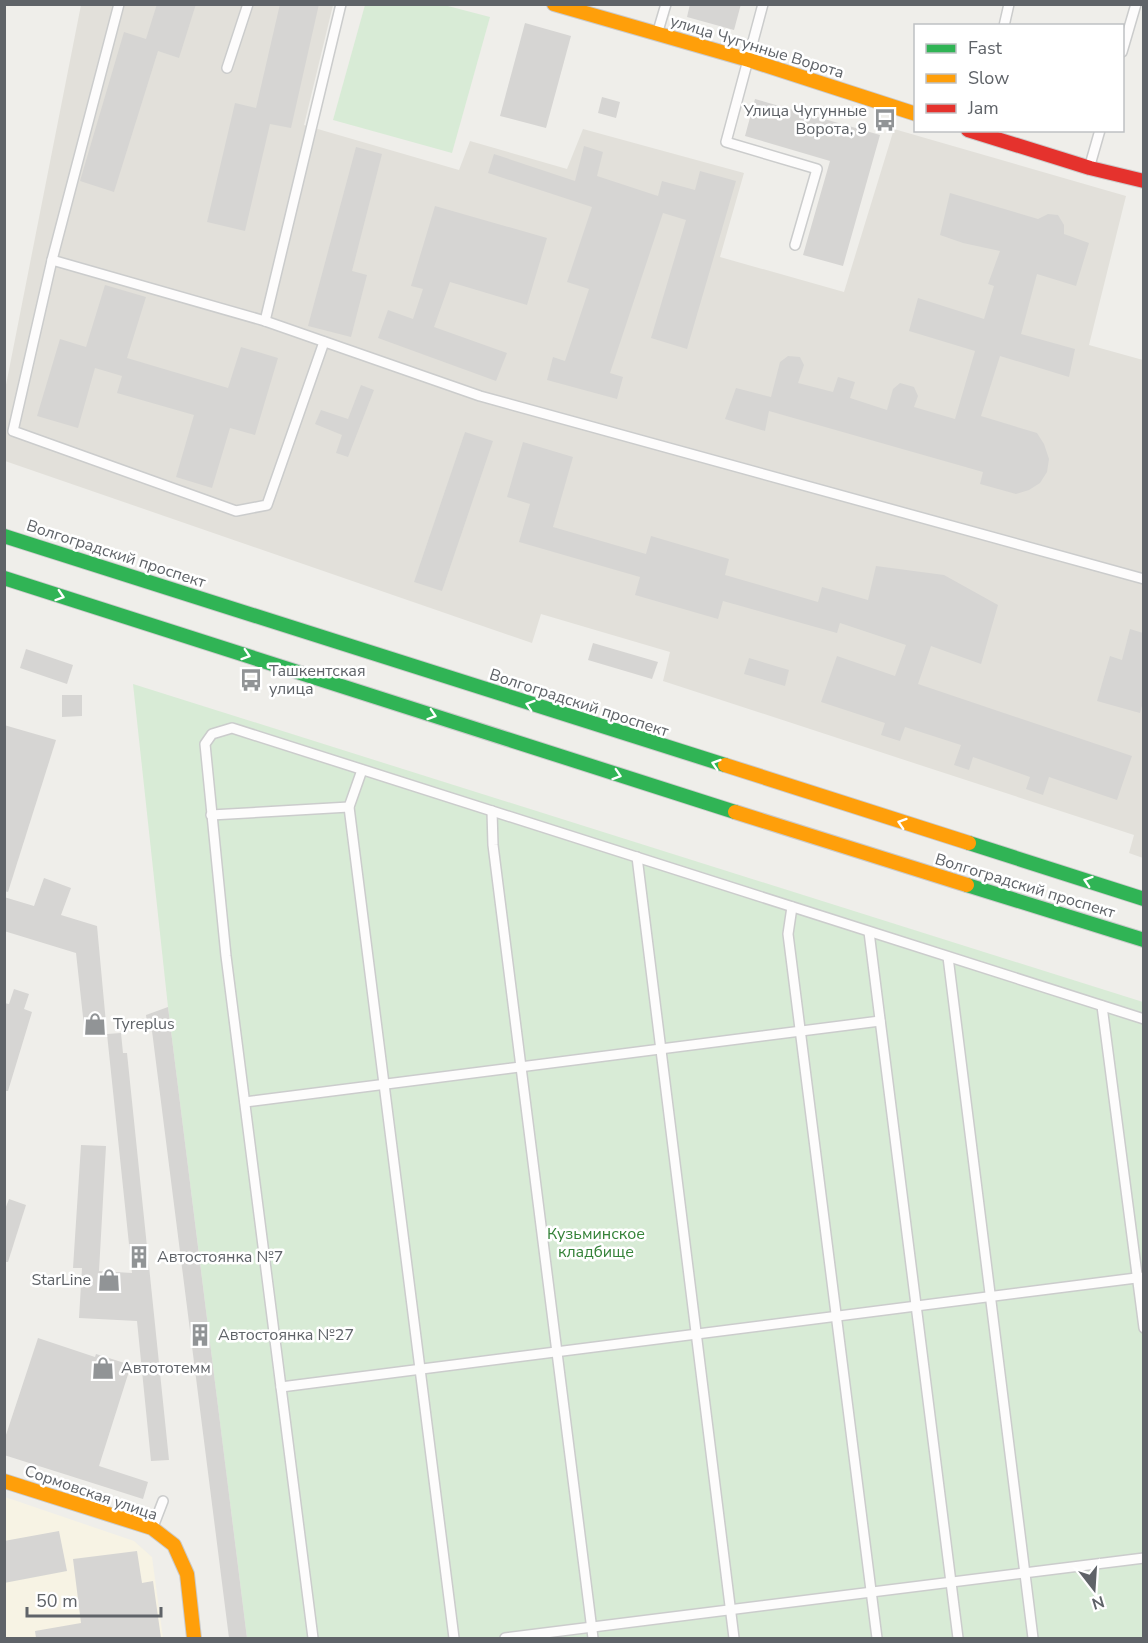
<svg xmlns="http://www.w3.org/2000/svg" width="1148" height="1643" viewBox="0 0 1148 1643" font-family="'Nunito Sans',sans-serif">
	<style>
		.commercial { fill: #f7f3e4 }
		.education { fill: #e2e0da }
		.green { fill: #d8ebd6 }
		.building { fill: #d6d5d3 }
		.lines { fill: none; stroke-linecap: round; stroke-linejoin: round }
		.lane-casing { stroke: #cbcccc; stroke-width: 12 }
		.fast-casing { stroke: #cacacb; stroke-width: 16 }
		.slow-casing { stroke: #cacacb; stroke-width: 16 }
		.jam-casing { stroke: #cacacb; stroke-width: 16 }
		.lane { stroke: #fdfcfc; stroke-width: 9 }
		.fast { stroke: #30b455; stroke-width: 14 }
		.slow { stroke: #ff9f0a; stroke-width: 14 }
		.jam { stroke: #e5322d; stroke-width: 14 }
		.oneway { stroke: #fff }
		.labels { text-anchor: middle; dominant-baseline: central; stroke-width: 5; stroke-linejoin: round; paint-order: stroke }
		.street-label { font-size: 16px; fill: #5f6368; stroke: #fff }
		.poi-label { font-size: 16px; fill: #5f6368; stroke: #fff; text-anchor: start }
		.park-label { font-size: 16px; fill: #348238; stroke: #fff }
	</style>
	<rect width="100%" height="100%" fill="#efeeea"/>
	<polygon class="commercial" points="5,1497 134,1541 152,1557 163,1638 5,1638"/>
	<polygon class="education" points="81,5 333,5 304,125 459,170 470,141 567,169 583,129 744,173 720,257 844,292 894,129 1126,196 1089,345 1143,360 1143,858 1129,853 1134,835 663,681 670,652 541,614 532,643 5,461 5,390"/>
	<g class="green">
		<polygon points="365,5 444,5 490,17 452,153 333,120"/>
		<polygon points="133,684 1143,1002 1143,1638 247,1638 168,1007"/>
	</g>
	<g class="building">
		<polygon points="157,4 196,4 179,58 158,51 114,192 80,181 124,32 146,39"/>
		<polygon points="280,4 319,4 291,128 270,124 245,231 207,222 235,103 256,108"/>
		<polygon points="690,4 741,4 734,30 687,17"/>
		<polygon points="525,23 571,36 546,128 500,116"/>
		<polygon points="602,97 620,102 616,118 598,113"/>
		<polygon points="755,99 880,135 843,266 803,255 830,161 745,136"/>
		<polygon points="584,146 603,152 597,176 658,196 662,181 695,190 700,171 736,181 687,349 651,338 686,220 663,213 610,373 623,377 617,399 547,380 553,357 565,361 589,289 567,282 592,207 488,173 494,154 575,181"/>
		<polygon points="356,147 382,154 352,271 367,275 351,337 308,326"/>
		<polygon points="950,193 1038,219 1048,214 1058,215 1064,225 1064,234 1089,243 1076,286 1037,274 1021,334 1075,349 1069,377 1000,356 981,416 1037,433 1044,444 1049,459 1047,472 1040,483 1029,490 1016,494 980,484 983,472 769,411 765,431 725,419 736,388 771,397 780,362 788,356 800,357 804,365 798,383 833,392 838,377 855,382 850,398 887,410 893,389 900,383 914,387 918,396 914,407 955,419 975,351 909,331 918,298 984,319 994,286 988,284 1000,251 963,243 940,235"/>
		<polygon points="435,206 547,238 527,305 450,282 434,327 507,353 496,381 378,338 388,310 413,319 423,289 411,286"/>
		<polygon points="105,285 146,297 127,358 228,388 241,347 278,358 255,435 230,428 212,488 176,477 194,415 117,393 122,376 95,368 78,428 37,416 60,339 86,347"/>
		<polygon points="361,385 374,390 348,457 336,453 342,435 315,424 321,410 348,419"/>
		<polygon points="465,432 493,441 442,591 414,582"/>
		<polygon points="523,442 573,457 553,527 646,554 651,536 729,559 725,575 818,602 822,587 868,600 876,566 944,575 998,605 981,664 931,646 918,684 1132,756 1117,800 1049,777 1043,795 1026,789 1030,777 973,757 969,770 954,765 961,745 905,727 900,741 881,735 885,723 821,702 837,656 895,676 906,645 840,623 837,633 723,601 718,619 635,595 640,577 519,542 530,504 507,497"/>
		<polygon points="1130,629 1143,633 1143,702 1140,713 1097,701 1110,656 1122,660"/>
		<polygon points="593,643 658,662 652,679 588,660"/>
		<polygon points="26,649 73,665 67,684 20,668"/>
		<polygon points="749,658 789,670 785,686 744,674"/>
		<polygon points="62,695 82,695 82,716 62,717"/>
		<polygon points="4,725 56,740 8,892 4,891"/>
		<polygon points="44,878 71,888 61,915 97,926 107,1034 85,1035 76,953 4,931 4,897 34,906"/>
		<polygon points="14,989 29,994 24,1009 32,1012 8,1091 4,1091 4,1003 9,1004"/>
		<polygon points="168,1007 247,1638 229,1638 152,1031 148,1032 146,1015"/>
		<polygon points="121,1033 123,1053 127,1053 169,1460 151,1461 137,1321 79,1318 82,1268 73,1268 81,1145 106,1146 99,1271 132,1273 107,1034"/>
		<polygon points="9,1199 26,1205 8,1262 4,1262 4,1212"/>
		<polygon points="38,1338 95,1357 96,1354 131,1365 99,1466 148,1482 143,1499 4,1455 4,1441"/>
		<polygon points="59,1531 67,1571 4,1583 4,1541"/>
		<polygon points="137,1551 142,1583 153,1581 161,1638 36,1638 35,1631 81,1623 73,1559"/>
	</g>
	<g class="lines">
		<g class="lane-casing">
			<g id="lane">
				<polyline points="119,4 52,260 13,431 236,511 267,505 324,342"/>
				<polyline points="763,4 726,142 817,169 795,245"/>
				<polyline points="1004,26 1009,4"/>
				<polyline points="658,31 666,4"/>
				<polyline points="1122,52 1136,4"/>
				<polyline points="227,68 248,4"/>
				<polyline points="1090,165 1100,130"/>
				<polyline points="52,260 265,321 480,396 1144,579"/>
				<polyline points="265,321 341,4"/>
				<polyline points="362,770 349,807 454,1638"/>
				<polyline points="492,811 493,845 593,1638"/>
				<polyline points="211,815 349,807"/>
				<polyline points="637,857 734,1638"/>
				<polyline points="792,907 788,934 877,1638"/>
				<polyline points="869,932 958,1638"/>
				<polyline points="948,957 1033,1638"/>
				<polyline points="1102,1006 1144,1328"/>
				<polyline points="245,1102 880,1021"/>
				<polyline points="281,1387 1144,1277"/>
				<polyline points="153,1527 163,1501"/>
				<polyline points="313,1638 226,956 205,744 212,734 232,728 1144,1019"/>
				<polyline points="505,1638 1144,1558"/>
			</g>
		</g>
		<g class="fast-casing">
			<g id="fast">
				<polyline points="4,536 725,765"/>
				<polyline points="4,578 735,812"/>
				<polyline points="969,843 1144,899"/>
				<polyline points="967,885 1144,940"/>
			</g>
		</g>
		<g class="slow-casing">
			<g id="slow">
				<polyline points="554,4 749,60 916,114"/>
				<polyline points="725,765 969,843"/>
				<polyline points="735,812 967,885"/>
				<polyline points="4,1481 152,1528 174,1545 187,1574 194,1638"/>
			</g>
		</g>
		<g class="jam-casing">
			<polyline id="jam" points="968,130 1090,168 1144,181"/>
		</g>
		<use href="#lane" class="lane"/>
		<use href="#fast" class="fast"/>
		<use href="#slow" class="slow"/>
		<use href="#jam" class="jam"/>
	</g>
	<defs><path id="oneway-chevron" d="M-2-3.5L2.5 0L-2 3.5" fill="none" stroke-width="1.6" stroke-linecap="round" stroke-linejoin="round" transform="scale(1.5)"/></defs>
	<g class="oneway">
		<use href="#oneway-chevron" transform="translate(60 596) rotate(18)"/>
		<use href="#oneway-chevron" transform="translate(246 655) rotate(18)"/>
		<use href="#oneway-chevron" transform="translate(530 705) rotate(-162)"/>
		<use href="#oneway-chevron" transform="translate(432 715) rotate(18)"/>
		<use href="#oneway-chevron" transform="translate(716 764) rotate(-162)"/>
		<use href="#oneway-chevron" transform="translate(617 775) rotate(18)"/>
		<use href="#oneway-chevron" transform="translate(902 823) rotate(-162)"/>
		<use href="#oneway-chevron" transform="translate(1088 881) rotate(-162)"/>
	</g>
	<defs>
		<g id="bus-bare" transform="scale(1.8)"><path d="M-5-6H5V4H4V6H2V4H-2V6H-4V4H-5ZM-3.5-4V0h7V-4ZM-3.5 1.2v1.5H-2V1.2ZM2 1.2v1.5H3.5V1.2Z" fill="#919496" stroke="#fff" stroke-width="2.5" paint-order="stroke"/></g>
		<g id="shop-bare" transform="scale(1.8)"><path d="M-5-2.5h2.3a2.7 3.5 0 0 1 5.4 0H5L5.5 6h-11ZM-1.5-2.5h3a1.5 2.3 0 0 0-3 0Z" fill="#919496" stroke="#fff" stroke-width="2.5" paint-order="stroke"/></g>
		<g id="building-bare" transform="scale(1.8)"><path d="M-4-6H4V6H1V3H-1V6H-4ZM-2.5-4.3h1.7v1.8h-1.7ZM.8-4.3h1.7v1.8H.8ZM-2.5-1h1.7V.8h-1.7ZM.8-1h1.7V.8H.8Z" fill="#919496" stroke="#fff" stroke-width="2.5" paint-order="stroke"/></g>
	</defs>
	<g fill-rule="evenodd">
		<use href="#bus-bare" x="885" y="120"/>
		<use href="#bus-bare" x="251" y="680"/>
		<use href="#shop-bare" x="95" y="1024"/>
		<use href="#building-bare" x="139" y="1257"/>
		<use href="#shop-bare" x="109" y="1280"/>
		<use href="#building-bare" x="200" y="1335"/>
		<use href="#shop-bare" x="103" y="1368"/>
	</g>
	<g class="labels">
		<g class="street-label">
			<text transform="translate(757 47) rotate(17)">улица Чугунные Ворота</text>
			<text transform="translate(116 554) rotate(18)">Волгоградский проспект</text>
			<text transform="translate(579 703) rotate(18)">Волгоградский проспект</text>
			<text transform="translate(1025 886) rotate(17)">Волгоградский проспект</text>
			<text transform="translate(91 1493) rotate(19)">Сормовская улица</text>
		</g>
		<g class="poi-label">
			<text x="867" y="111" text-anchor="end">Улица Чугунные<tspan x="867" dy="18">Ворота, 9</tspan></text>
			<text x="269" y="671">Ташкентская<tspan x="269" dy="18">улица</tspan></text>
			<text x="113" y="1024">Tyreplus</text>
			<text x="157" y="1257">Автостоянка №7</text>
			<text x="91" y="1280" text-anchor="end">StarLine</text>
			<text x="218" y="1335">Автостоянка №27</text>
			<text x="121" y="1368">Автототемм</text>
		</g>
		<g class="park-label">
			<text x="596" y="1234">Кузьминское<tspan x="596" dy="18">кладбище</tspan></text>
		</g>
	</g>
	<rect width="1148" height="1643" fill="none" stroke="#5f6368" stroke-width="12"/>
	<rect x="914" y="24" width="210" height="108" fill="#ffffff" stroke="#bfc1c3" stroke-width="1.5"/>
	<rect x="926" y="44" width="30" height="9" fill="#30b455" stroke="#bfc1c3" stroke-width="1.5"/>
	<text x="968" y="54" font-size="18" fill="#5f6368">Fast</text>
	<rect x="926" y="74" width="30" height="9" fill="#ff9f0a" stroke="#bfc1c3" stroke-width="1.5"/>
	<text x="968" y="84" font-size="18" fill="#5f6368">Slow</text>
	<rect x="926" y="104" width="30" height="9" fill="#e5322d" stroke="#bfc1c3" stroke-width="1.5"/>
	<text x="968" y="114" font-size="18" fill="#5f6368">Jam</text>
	<g transform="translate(1094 1589) rotate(163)" stroke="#ffffff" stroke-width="4.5" paint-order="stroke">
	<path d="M0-4.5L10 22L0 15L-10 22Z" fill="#5f6368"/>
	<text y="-9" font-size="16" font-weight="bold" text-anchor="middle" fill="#5f6368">N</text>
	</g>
	<path d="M27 1607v9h134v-9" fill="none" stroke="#5f6368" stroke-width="3"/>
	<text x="36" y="1607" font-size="18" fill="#5f6368" stroke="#ffffff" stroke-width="4.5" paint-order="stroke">50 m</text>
</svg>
